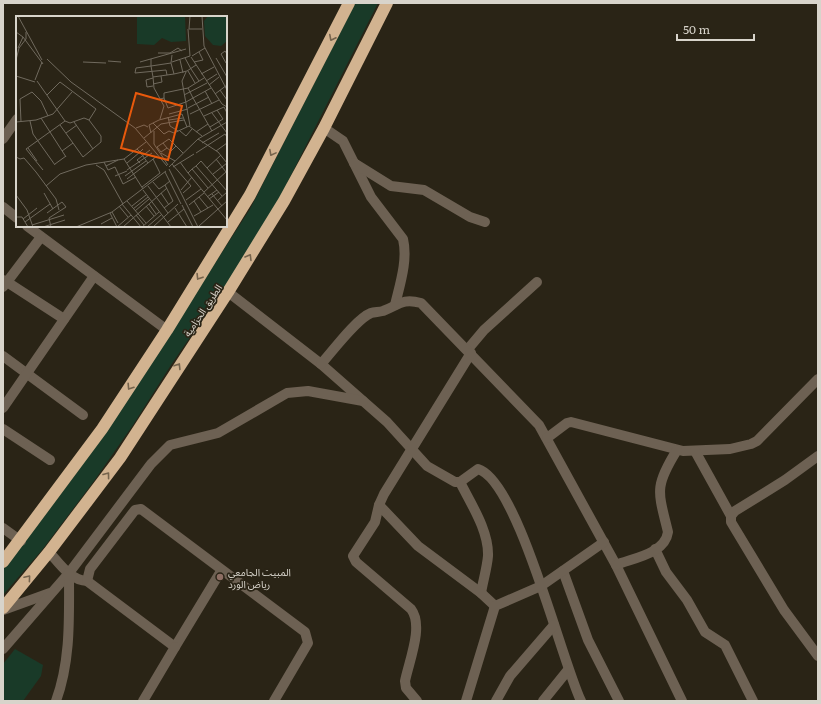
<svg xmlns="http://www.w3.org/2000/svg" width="821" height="704" viewBox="0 0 821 704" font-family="Literata,'Noto Sans Arabic',serif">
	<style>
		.green { fill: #193a28 }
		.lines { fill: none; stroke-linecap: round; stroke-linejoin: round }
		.minor { stroke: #6d6153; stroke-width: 10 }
		.highway { stroke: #d2b390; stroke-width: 12 }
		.oneway { stroke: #76644d }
		.education-dot { fill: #8d6e63; stroke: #2a2416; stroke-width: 1.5 }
		.labels { text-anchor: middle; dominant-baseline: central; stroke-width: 3.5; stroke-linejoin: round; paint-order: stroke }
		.street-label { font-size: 10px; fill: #d8d4cb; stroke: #2a2416 }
		.poi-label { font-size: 10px; fill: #d8d4cb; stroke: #2a2416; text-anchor: start }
		.inset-road { fill: none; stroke: #706a5e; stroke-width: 1 }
		.view { fill: #e8590c; fill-opacity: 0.15; stroke: #e8590c; stroke-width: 2 }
		.inset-edge { fill: none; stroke: #d8d4cb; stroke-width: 2 }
	</style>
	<rect width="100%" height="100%" fill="#2a2416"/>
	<g class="green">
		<polygon points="355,3 378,3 282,193 249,251 171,365 133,425 94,481 42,550 3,595 3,570 69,483 109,427 250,209"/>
		<polygon points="15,649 43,665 41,676 23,701 3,701 3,664"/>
	</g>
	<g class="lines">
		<g class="minor">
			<path d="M324,128l19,13 28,56 32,42c5,21 -3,45 -8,66"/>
			<polyline points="3,139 17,119"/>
			<polyline points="354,163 391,186 424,190 470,217 485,222"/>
			<polyline points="3,207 17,218"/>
			<polyline points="27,226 167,330"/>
			<polyline points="3,280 7,282 41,237"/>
			<polyline points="3,287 7,282 64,319"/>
			<path d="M228,292l93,72 66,58 40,44 28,16h5l18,-13c40,12 83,190 103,232"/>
			<polyline points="468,349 484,330 537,282"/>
			<polyline points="3,356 83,415"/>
			<path d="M321,364c11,-12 35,-45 50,-51 3,-1 8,-1 12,-2 16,-6 19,-13 38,-8l118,122 77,140 66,136"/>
			<polyline points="3,408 94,276"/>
			<polyline points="3,429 50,460"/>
			<polyline points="547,438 567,423 571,422 683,451 730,449 751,444 757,441 818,379"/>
			<polyline points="695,451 731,516"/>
			<polyline points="818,456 785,480 735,511 731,516 731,522 784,610 818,656"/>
			<path d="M460,482c11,22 29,49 28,74 -1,12 -5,25 -7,37"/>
			<polyline points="379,505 418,546 481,593 495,606"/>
			<polyline points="3,528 21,541"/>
			<polyline points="655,549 666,572 687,600 705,632 725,645 753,701"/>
			<path d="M49,552c10,11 22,29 38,29l88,66 46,-76"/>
			<path d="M616,565c17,-7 49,-11 52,-33 -10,-41 -14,-45 9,-82"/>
			<polyline points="563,571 588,640 619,701"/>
			<polyline points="87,581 90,569 135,510 141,509 305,632 308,643 274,701"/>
			<polyline points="3,610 50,593"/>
			<polyline points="3,649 69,573 151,464 170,445 218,433 287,393 308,391 363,401"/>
			<path d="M56,701c15,-41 13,-84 13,-128"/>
			<polyline points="143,701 175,647"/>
			<path d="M417,701l-11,-13 -1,-7c4,-20 19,-55 6,-72l-55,-47 -3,-6 22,-34 4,-17 5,-11 87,-141"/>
			<polyline points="466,701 495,606 541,586 604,542"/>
			<polyline points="496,701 510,676 554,625"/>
			<polyline points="543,701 568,670"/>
		</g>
		<g class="highway">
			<polyline points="3,562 102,429 167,330 250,195 349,3"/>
			<polyline points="3,608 49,552 120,458 228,292 284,201 324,128 387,3"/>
		</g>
	</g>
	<defs><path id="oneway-chevron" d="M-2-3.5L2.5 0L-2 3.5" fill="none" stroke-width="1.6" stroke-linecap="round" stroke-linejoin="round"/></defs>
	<g class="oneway">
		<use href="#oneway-chevron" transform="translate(332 38) rotate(117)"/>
		<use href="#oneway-chevron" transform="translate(272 153) rotate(118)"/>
		<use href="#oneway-chevron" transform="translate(249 257) rotate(-59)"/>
		<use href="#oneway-chevron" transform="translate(199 277) rotate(122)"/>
		<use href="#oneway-chevron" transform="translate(178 366) rotate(-58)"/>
		<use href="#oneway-chevron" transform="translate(130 387) rotate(123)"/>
		<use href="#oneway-chevron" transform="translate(107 475) rotate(-53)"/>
		<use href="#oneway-chevron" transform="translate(28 578) rotate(-50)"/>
	</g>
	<circle class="education-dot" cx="220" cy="577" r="4"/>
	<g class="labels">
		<g class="street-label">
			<text transform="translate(202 310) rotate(-56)">الطريق الحزامية</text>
		</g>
		<g class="poi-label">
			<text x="228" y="571">المبيت الجامعي<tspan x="228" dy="12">رياض الورد</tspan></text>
		</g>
	</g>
	<g transform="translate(16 16)">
		<rect width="211" height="211" fill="#2a2416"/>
		<path d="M121,0h48l1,25 -15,1 -9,-4 -8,7 -17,-1zM192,0h19v25l-6,5 -8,-1 -8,-9 -1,-15z" fill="#193a28"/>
		<path class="inset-road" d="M2,0l24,44M186,0l2,30 23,44M172,13l2,27M173,13h13M173,13l1,-13M0,16l7,5 -5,11M7,21l20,27M142,37h12l8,-5 4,3M156,39l-1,8 3,11 13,-3 9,-6M176,40l13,-8M175,41l31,47 5,3M169,42l6,11M200,42l11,19M31,43l24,23 64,46 32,38M135,43v7l-15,2 -1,5 31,-3 1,5M0,44l3,-12 7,-9v-7M164,44l3,13M92,45l13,1M67,46l23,1M124,46l46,-13M156,46l18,-6M178,46l9,-2 -4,-8M155,47l-20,3 2,11 21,-3M210,47l-5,-9 4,-3 2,3M175,53l8,12M172,55l7,12M170,56l-4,9 8,45M185,58l13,-7M0,60l19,6M137,61l1,11 10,18 -4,13M137,62l-7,2 1,7 6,-1M19,64l7,-18M21,65l28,40 5,2 14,-5 5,2 12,16v6l-18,15 -23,-32M190,65l11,-7M137,68l9,-2 -1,-6M193,69l10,-8M195,72l-18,10 19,33M204,74l7,10M189,75l7,13M199,78l12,-9M31,79l13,-13 36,27 -7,11M168,79l23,-12M148,82l4,10 18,-6 7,-4 -5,-10M144,83l4,-1v-5l24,-5 16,-10M172,92l21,-11M196,97l15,20M153,98l19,-5M174,98l29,-14M188,100l20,-9 3,6M152,101l2,9 8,5M25,102l25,39M153,104l14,-2M14,105l3,13 22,31M0,106l20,-2 17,-6 19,-22M5,106l-1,-23 12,-7 9,9 7,15M58,106l19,27M137,107l11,11 5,-3 5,2 15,-7 13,10M194,111l13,-8 -6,-9M120,112l8,-3 4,2M138,115v13l14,21M164,115l6,5 6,-7M180,116l12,-8M50,117l11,-8M135,117l-2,-8 10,-5 23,-6 5,13M128,122l17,-14 23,-4M182,123l20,13 9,11M186,127l17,-10M12,132l9,13M151,132l4,3 5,-5M127,133l-3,3 8,11 9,-7M46,135l11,-8M200,135l11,-8M145,136l-4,-5 12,-8 14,14M145,136l6,-4 -4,-5M145,137l14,8M180,137l29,-19 2,3M205,139l-14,13 20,23M0,141l4,2 4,-1 12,14 20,27 3,11M108,143l22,-17M200,143l10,13M88,146l4,8 7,-3 8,17 13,-7M164,146l8,11M111,147l13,-11 -3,-3M124,147l-3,-3 13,-10M39,148l11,-8M156,148l19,22 -8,7M80,149l8,5 19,34M90,150l12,-6M180,150l-4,3 16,19M153,151l29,-28 29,-17M157,151l21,-13M191,152l-6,-7 -5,5 26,30M153,153l29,58M176,153l-4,4 39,47M27,154l-17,-21 39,-28M111,154l25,-17M149,156l16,32M197,158l14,-11M99,160l12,-5M109,160l21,-15M111,163l21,-16M137,166l6,7 6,-4M30,170l14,-12 26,-9 38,-6 19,30M132,170l20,27M126,171l18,-14 -7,-14M127,174l28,37M165,174l11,-13M188,176l23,-21M28,177l9,16M145,177l8,12M196,178l10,12M0,179l11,15 6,17M183,181l9,11M191,181l10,-7M193,183l10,-7M170,184l15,-11M111,185l19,22M178,185l7,11M201,185l10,-9M106,188l19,23M133,188l7,10M166,189l11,22M173,189l15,-12M103,190l9,11M116,190l14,-11M130,190l8,10M148,192l9,-7 -8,-16 5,-4M159,192l12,19M117,193l15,-12M119,195l14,-12M96,196l6,11M31,197l15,-11 4,5 -17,11 2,9M94,197l7,14M120,199l8,10M178,200l19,-11M0,201h6l6,10M7,203l14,-11M9,206l25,-18M152,206l16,-13M85,208l11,-6M16,209l32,-10M183,210l28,-25M27,211l22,-7M60,211l36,-15 54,-41M101,211l14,-12M107,211l44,-39M126,211l17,-15M131,211l14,-12M137,211l25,-23"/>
		<path class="view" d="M120,77l46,13 -14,54 -47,-12z"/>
		<rect width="211" height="211" class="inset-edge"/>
	</g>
	<rect width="821" height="704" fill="none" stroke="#d8d4cb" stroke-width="8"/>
	<path d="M677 34v6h77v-6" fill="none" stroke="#d8d4cb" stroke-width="2"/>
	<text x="683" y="34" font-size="12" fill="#d8d4cb" stroke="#2a2416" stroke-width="3" paint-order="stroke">50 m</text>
</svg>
